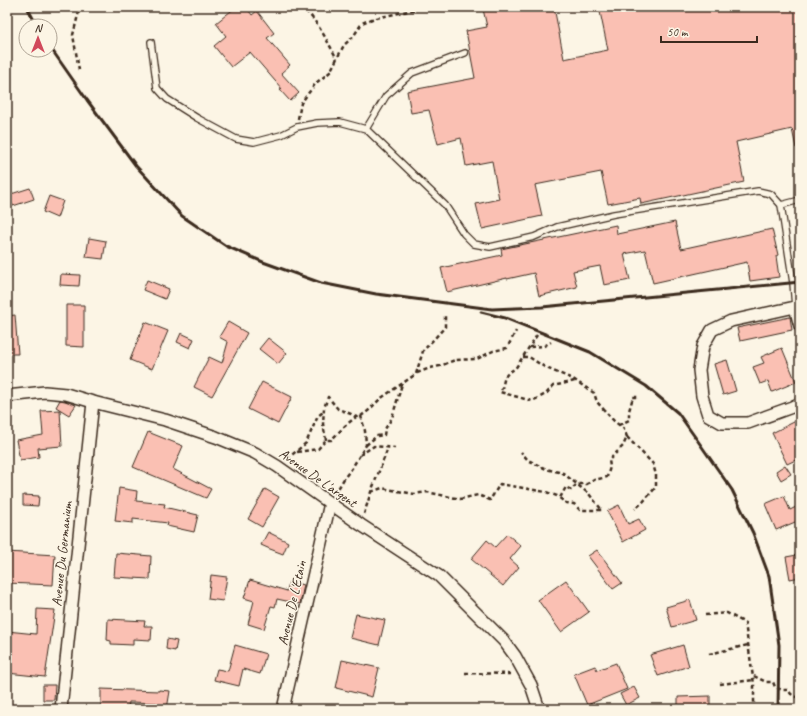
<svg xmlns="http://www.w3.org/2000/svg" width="807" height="716" viewBox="0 0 807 716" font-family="Caveat,sans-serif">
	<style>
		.building { fill: #fac0b3; stroke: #3b2a1e }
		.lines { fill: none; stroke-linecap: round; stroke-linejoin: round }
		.lane-casing { stroke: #3b2a1e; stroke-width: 8 }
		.street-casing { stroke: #3b2a1e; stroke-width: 14 }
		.path { stroke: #3b2a1e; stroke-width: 2.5; stroke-dasharray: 4 3; stroke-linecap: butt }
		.lane { stroke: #fcf5e5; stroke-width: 5.5 }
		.street { stroke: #fcf5e5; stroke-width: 11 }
		.rail { stroke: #3b2a1e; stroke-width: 3 }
		.labels { text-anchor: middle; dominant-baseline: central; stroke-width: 3; stroke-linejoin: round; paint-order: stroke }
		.street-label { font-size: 14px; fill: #3b2a1e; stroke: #fcf5e5 }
	</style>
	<rect width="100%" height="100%" fill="#fcf5e5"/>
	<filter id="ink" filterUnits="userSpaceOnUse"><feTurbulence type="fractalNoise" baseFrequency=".025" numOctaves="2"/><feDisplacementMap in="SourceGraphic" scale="8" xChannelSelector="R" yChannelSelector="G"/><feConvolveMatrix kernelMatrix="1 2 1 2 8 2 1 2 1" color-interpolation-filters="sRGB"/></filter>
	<g filter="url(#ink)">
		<g class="building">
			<polygon points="236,7 246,7 252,15 257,11 274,33 267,38 290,65 281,73 299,93 290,101 280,90 282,89 250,52 231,67 214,46 226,36 216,23"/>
			<polygon points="495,7 554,7 564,59 608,50 599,7 800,7 800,147 796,148 792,129 736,142 744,182 641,204 640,198 608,204 601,172 535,185 542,216 482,229 476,204 499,199 492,161 466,166 461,138 438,144 429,110 411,113 407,91 475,78 466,31 487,27 483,9"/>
			<polygon points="30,188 34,199 13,206 8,195"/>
			<polygon points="49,196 63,201 57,218 43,212"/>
			<polygon points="675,222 681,249 772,229 778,255 776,256 779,277 750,281 747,262 653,283 645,250 624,254 630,280 604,285 600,266 573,271 577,287 539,296 534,273 507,279 507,278 447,292 441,268 502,255 501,249 616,225 617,234"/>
			<polygon points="89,238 106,241 103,259 86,257"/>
			<polygon points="61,274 80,275 79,286 60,285"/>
			<polygon points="147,280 169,289 165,299 143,290"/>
			<polygon points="66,305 84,305 84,347 66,346"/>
			<polygon points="15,315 18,354 7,354 7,316"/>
			<polygon points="790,317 792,330 740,341 737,328"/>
			<polygon points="145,322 168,331 152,369 130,360"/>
			<polygon points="228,322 247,333 212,396 194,387 209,357 222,363 228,342 219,337"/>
			<polygon points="181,333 194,339 190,348 177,342"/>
			<polygon points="268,338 287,353 278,364 259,349"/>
			<polygon points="782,348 796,382 772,392 768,381 760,384 753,367 764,363 761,357"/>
			<polygon points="727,360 736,391 723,395 714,364"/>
			<polygon points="262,382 292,397 278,424 248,409"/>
			<polygon points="60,400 65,401 76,405 69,415 56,407"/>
			<polygon points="60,410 62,446 38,448 39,457 20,460 16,440 43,435 41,411"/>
			<polygon points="800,419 800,458 787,464 772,433"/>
			<polygon points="148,432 183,446 173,469 211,489 206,498 133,467"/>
			<polygon points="785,465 791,474 781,480 776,471"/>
			<polygon points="119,488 137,491 136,501 165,504 164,507 198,515 194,532 167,526 168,523 133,519 133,523 115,521"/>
			<polygon points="265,489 279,497 262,527 248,519"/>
			<polygon points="23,495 39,496 38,506 23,505"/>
			<polygon points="784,496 790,510 800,505 800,520 776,530 765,504"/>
			<polygon points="619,505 628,524 639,519 645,530 623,542 607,511"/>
			<polygon points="268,532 288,542 283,554 270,549 261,545"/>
			<polygon points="507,534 521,546 510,559 519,567 503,586 471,559 487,540 495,547"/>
			<polygon points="597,550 622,583 613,589 588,556"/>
			<polygon points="7,552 55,555 53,585 7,583"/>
			<polygon points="116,553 151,556 150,579 114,577"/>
			<polygon points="797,555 800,577 790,579 786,557"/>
			<polygon points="211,575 227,577 223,601 208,599"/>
			<polygon points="250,580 287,591 289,582 304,585 300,604 277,599 275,607 271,606 264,629 248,624 254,601 244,598"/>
			<polygon points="566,580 589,612 561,632 538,600"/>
			<polygon points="690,600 696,620 672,627 666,607"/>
			<polygon points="37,609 55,610 45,677 7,673 7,631 36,634"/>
			<polygon points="356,614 385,620 379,645 350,638"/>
			<polygon points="108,619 145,621 144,626 152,626 151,640 133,639 133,645 111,644 111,641 107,640"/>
			<polygon points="167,639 177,641 175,651 166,649"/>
			<polygon points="235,645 266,654 260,674 243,669 239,686 214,680 217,669 228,671"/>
			<polygon points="683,645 689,666 658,676 650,655"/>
			<polygon points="342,660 379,668 372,697 336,688"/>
			<polygon points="616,663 627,689 587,705 574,674 595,666 597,670"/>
			<polygon points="43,685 55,685 54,700 43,700"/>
			<polygon points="634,687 640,698 626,705 620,694"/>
			<polygon points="101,689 159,691 159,690 170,691 167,709 156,709 157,703 129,702 128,709 101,709"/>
			<polygon points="710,696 710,709 678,709 678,697"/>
		</g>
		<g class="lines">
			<g class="lane-casing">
				<g id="lane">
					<polyline points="151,42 157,88 167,99 197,118 236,139 254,142 281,135 297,127 317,123 340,122 366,129 445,205 464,234 474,244 490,247 534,237 557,227 614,214 758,191 771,194 781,205 793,283 795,307"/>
					<polyline points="366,129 386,96 412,73 465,53"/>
					<polyline points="781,205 800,200"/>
				</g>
			</g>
			<g class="street-casing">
				<g id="street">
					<polyline points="800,326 795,307 731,321 712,330 703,346 699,370 702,396 708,415 722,423 748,423 792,407 800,403"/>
					<polyline points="7,396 45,392 66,394 93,402 165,420 216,437 255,453 277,466 361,525 439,576 504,641 515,656 531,685 539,709"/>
					<polyline points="61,709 93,402"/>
					<polyline points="283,709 330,503"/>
				</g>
			</g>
			<g class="path">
				<path d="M265,7c6,3 11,2 17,0"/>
				<path d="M300,7c13,5 30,39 37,52"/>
				<polyline points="79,70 73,35 80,7"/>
				<polyline points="298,119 301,103 316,83 330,72 344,45 353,37 362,23 372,19 426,7"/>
				<path d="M537,335l-22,34c-15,7 -9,14 -15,23l32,9 14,-7 7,-8 22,-5"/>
				<polyline points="530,347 544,346 551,342"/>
				<polyline points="523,357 529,357 546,368 573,379 594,393 597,402 614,421 624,429 627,437 623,446 609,460 610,467 607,477 594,480 587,484 577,484 571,490 566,487 560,498"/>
				<polyline points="417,373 430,368 440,366 455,360 477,359 493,351 507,348 516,331"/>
				<polyline points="619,425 629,420 629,411 633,397 639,397"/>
				<polyline points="627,437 653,464 656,475 656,487 643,502 635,509"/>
				<polyline points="326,440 323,424 324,408 328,397 338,409 351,414 356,417"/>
				<polyline points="366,445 377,436 384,435 385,429 392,418 402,384"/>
				<polyline points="297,452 318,449 326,440 331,440 346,425 356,417 361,416 368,411 380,399 416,374 423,351 445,327 445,316"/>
				<polyline points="360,455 374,446 395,448"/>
				<polyline points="287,459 306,443 318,416 323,412"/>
				<polyline points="371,492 382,488 414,494 427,492 460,499 478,495 490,500 500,484 546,492 557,496 566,503 574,504 580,510 602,510 589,494 563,473 546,469 528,460 521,452"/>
				<polyline points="335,494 345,477 352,468 366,445 365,431 361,416"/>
				<polyline points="364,514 371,492 388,448"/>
				<polyline points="705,615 727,613 745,623 754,684 754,709"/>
				<polyline points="709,654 748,645"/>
				<polyline points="465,673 512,674"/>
				<polyline points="754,676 766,682 773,682 775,687 782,690 788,690 791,694 800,699"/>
				<polyline points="720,684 754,680"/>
			</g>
			<use href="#lane" class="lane"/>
			<use href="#street" class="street"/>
			<g class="rail">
				<polyline points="27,7 37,26"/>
				<polyline points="50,47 87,100 136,166 182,216 226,246 263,262 321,283 376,294 492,309 542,307 800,282"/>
				<polyline points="481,312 505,318 590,352 646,386 678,413 700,444 732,490 753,533 769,576 779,645 778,709"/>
			</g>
		</g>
	</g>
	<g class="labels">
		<g class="street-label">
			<text transform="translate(318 478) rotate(35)">Avenue De L'argent</text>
			<text transform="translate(62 554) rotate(-84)">Avenue Du Germanium</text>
			<text transform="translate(292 603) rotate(-77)">Avenue De L'Etain</text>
		</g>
	</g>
	<rect width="807" height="716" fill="none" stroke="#fcf5e5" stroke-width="24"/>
	<rect x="12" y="12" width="783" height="692" fill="none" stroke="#3b2a1e" stroke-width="1.5" filter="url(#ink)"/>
	<g transform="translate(38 38)"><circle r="19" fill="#fcf5e5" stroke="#afa495"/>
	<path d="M0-3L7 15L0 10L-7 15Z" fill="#d1495b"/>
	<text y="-6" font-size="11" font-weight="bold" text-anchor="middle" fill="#3b2a1e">N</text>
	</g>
	<path d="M661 36v6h96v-6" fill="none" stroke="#3b2a1e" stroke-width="2"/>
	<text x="667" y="36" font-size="12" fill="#3b2a1e" stroke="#fcf5e5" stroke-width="3" paint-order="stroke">50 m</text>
</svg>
